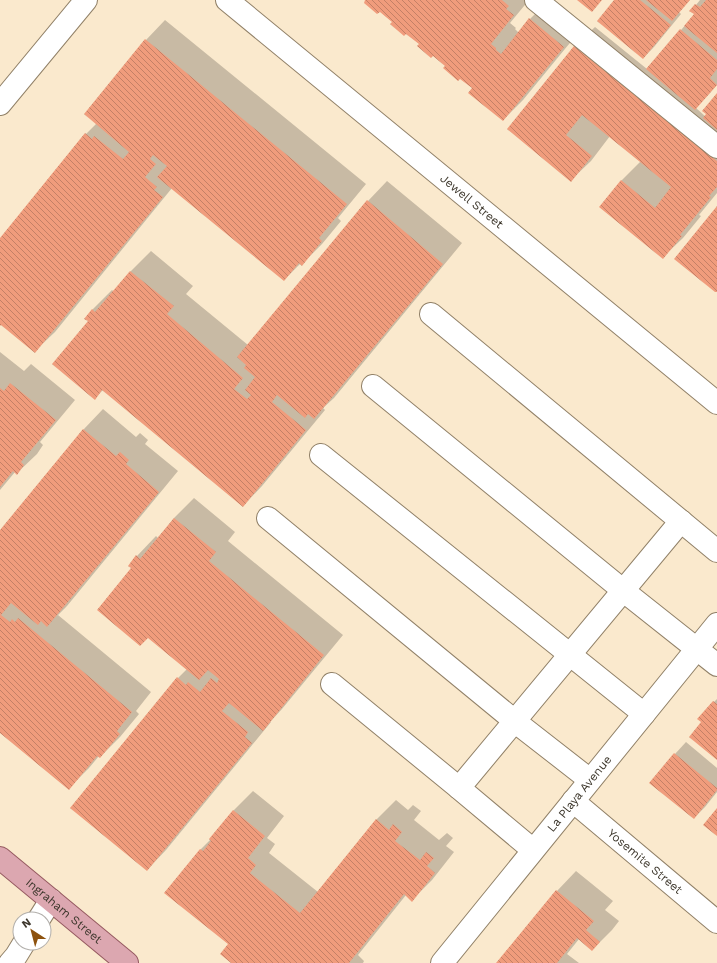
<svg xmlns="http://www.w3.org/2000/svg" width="717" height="963" viewBox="0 0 717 963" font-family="'Work Sans',sans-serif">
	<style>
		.shadow { fill: #0003 }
		.building { fill: url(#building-back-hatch) }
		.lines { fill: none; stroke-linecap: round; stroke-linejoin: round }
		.minor-casing { stroke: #918168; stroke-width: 24 }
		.major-casing { stroke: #955a60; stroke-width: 24 }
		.minor { stroke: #fff; stroke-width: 22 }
		.major { stroke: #dca7b0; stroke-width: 22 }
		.labels { text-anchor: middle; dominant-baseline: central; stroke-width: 4; stroke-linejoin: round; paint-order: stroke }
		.street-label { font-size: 12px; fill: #3e382d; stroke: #fff }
	</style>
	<defs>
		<pattern id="building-back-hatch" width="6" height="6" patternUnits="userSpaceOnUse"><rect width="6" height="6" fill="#f09c7c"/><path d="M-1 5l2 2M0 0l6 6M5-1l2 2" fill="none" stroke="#c48066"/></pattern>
	</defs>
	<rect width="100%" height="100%" fill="#fae9cd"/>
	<g class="shadow">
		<polygon points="366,0 529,0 510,23 516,28 515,29 519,33 530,19 549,0 583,27 523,100 503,120 473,88"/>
		<polygon points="616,0 690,0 679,12 681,14 654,47 643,58"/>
		<polygon points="700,0 717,0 717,85 696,108 706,117 717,95 717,193 699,215 701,216 683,238 663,257 621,181 641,161 610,136 591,161 571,180 508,129 575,46 595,27 647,69 695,14 696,5"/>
		<polygon points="165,20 366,184 338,218 341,221 322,244 302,264 301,263 284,280 172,188 55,332 35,351 1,324 0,325 0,240 86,134 96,124 146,40"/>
		<polygon points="387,181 462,243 334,398 323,408 325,410 262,486 243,506 103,390 95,398 89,321 92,310 112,290 114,292 131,271 151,251 193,286 186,294 248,345 368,201"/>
		<polygon points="0,352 24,371 31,364 75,400 40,442 43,445 37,454 17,473 15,472 0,490"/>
		<polygon points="103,409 136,437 140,433 148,440 145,444 178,471 67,606 58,615 151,692 136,711 139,714 120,737 100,757 99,756 89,768 69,788 0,731 0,531 84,429"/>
		<polygon points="194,498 235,532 228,541 343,635 282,709 270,722 271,722 166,850 147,870 178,678 187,669 133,568 137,556 156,536 158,538 174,518"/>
		<polygon points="717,699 717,759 703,722 714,702"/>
		<polygon points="686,742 717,768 717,792 705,807 694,818 650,783 675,754"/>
		<polygon points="253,791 284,816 267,838 275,844 269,853 318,892 376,820 396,800 408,810 413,805 421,811 414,820 439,840 447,833 453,838 446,846 454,852 432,880 412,900 406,895 358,955 364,961 363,963 232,963 229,944 166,893 201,849 211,839 233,811"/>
		<polygon points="576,871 613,901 605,910 619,921 612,930 592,950 579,939 567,954 579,963 497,963 557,891"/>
	</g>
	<g class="building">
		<polygon points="365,0 502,0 509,6 506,9 514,15 491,44 496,48 496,50 501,54 529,18 564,47 503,121 468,93 472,88 460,79 458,81 443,68 445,66 433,56 431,58 417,46 419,44 406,34 404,36 390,24 392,22 380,12 377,14 364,3"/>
		<polygon points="577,0 602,0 592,12"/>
		<polygon points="614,0 640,0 671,25 643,59 597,21"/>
		<polygon points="646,0 690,0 672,21"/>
		<polygon points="706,0 717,0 717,53 684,26 694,14 689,11 695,4 700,7"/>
		<polygon points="680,29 717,60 717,69 710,78 717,85 695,110 646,69"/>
		<polygon points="145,39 347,204 319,238 322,241 302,266 299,263 284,281 157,177 167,166 153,155 150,159 156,164 145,177 157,187 154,190 163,197 35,353 1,325 0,326 0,238 85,133 92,139 94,136 123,159 129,152 84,114"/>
		<polygon points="574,46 717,161 717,187 709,196 711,197 680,235 682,236 663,259 599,207 621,180 655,208 671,187 582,115 566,135 592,156 571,182 507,129"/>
		<polygon points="717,93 717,130 703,118 706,114 702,111"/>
		<polygon points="367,200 443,264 314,419 308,414 305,418 277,395 272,402 306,430 243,507 102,390 95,400 52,364 88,321 84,319 92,309 95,312 130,271 174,306 167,314 243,378 234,389 247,399 251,395 245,390 255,377 244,368 246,365 237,357"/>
		<polygon points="717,206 717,292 715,292 674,259"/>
		<polygon points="10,383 56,420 21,462 24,465 17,475 13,471 0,487 0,388 4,391"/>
		<polygon points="83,429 116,456 120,452 129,460 126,464 159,492 47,627 41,621 38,625 11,603 1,615 10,622 12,619 15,622 18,618 132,712 117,731 120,734 100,758 97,756 69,790 0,733 0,530"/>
		<polygon points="174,518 216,552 209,561 324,655 263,731 229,703 222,711 248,732 245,737 252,743 147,871 70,808 177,677 186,685 188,682 200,692 211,678 217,683 219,679 208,670 199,680 148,638 140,646 97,610 131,568 128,566 136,555 140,559"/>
		<polygon points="713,701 717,704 717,760 689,737 701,722 697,719"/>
		<polygon points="674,753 717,788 717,790 694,819 649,783"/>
		<polygon points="717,808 717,836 703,825"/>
		<polygon points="233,810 265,836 248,858 256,865 250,873 300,913 376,819 389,830 393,824 402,832 395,841 420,860 426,852 434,858 427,866 435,873 412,902 404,894 349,963 231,963 220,954 228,944 164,893 200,849 203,851 211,841 209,839"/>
		<polygon points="556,890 594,921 586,930 600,942 592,951 577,938 557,963 496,963"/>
	</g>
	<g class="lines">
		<g class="minor-casing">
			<g id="minor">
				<path id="s1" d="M227,0l490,403"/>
				<polyline points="536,0 717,147"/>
				<polyline points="0,104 86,0"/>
				<polyline points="431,314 717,551"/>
				<polyline points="373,386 630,596 717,665"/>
				<polyline points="321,455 644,714"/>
				<polyline points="268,518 522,727 590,780"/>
				<polyline points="332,684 459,788"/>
				<path id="s2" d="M573,801l144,121"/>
				<polyline points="533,850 459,788 681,521"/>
				<polyline points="39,919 51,900"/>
				<polyline points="10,963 16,956 24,943"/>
				<path id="s3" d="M442,963l275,-339"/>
			</g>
		</g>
		<g class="major-casing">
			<g id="major">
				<path id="s4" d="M0,858l127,105"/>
			</g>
		</g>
		<use href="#minor" class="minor"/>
		<use href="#major" class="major"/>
	</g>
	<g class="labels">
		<g class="street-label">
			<text stroke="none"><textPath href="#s1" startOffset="317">Jewell Street</textPath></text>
			<text stroke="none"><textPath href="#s3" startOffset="218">La Playa Avenue</textPath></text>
			<text stroke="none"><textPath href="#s2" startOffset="94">Yosemite Street</textPath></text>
			<text stroke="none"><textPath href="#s4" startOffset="83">Ingraham Street</textPath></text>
		</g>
	</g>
	<g transform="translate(32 931) rotate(324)"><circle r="19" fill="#ffffff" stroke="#b2afab"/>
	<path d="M0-3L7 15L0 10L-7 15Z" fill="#8d520f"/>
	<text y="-6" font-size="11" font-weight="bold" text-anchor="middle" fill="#3e382d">N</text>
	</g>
</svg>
